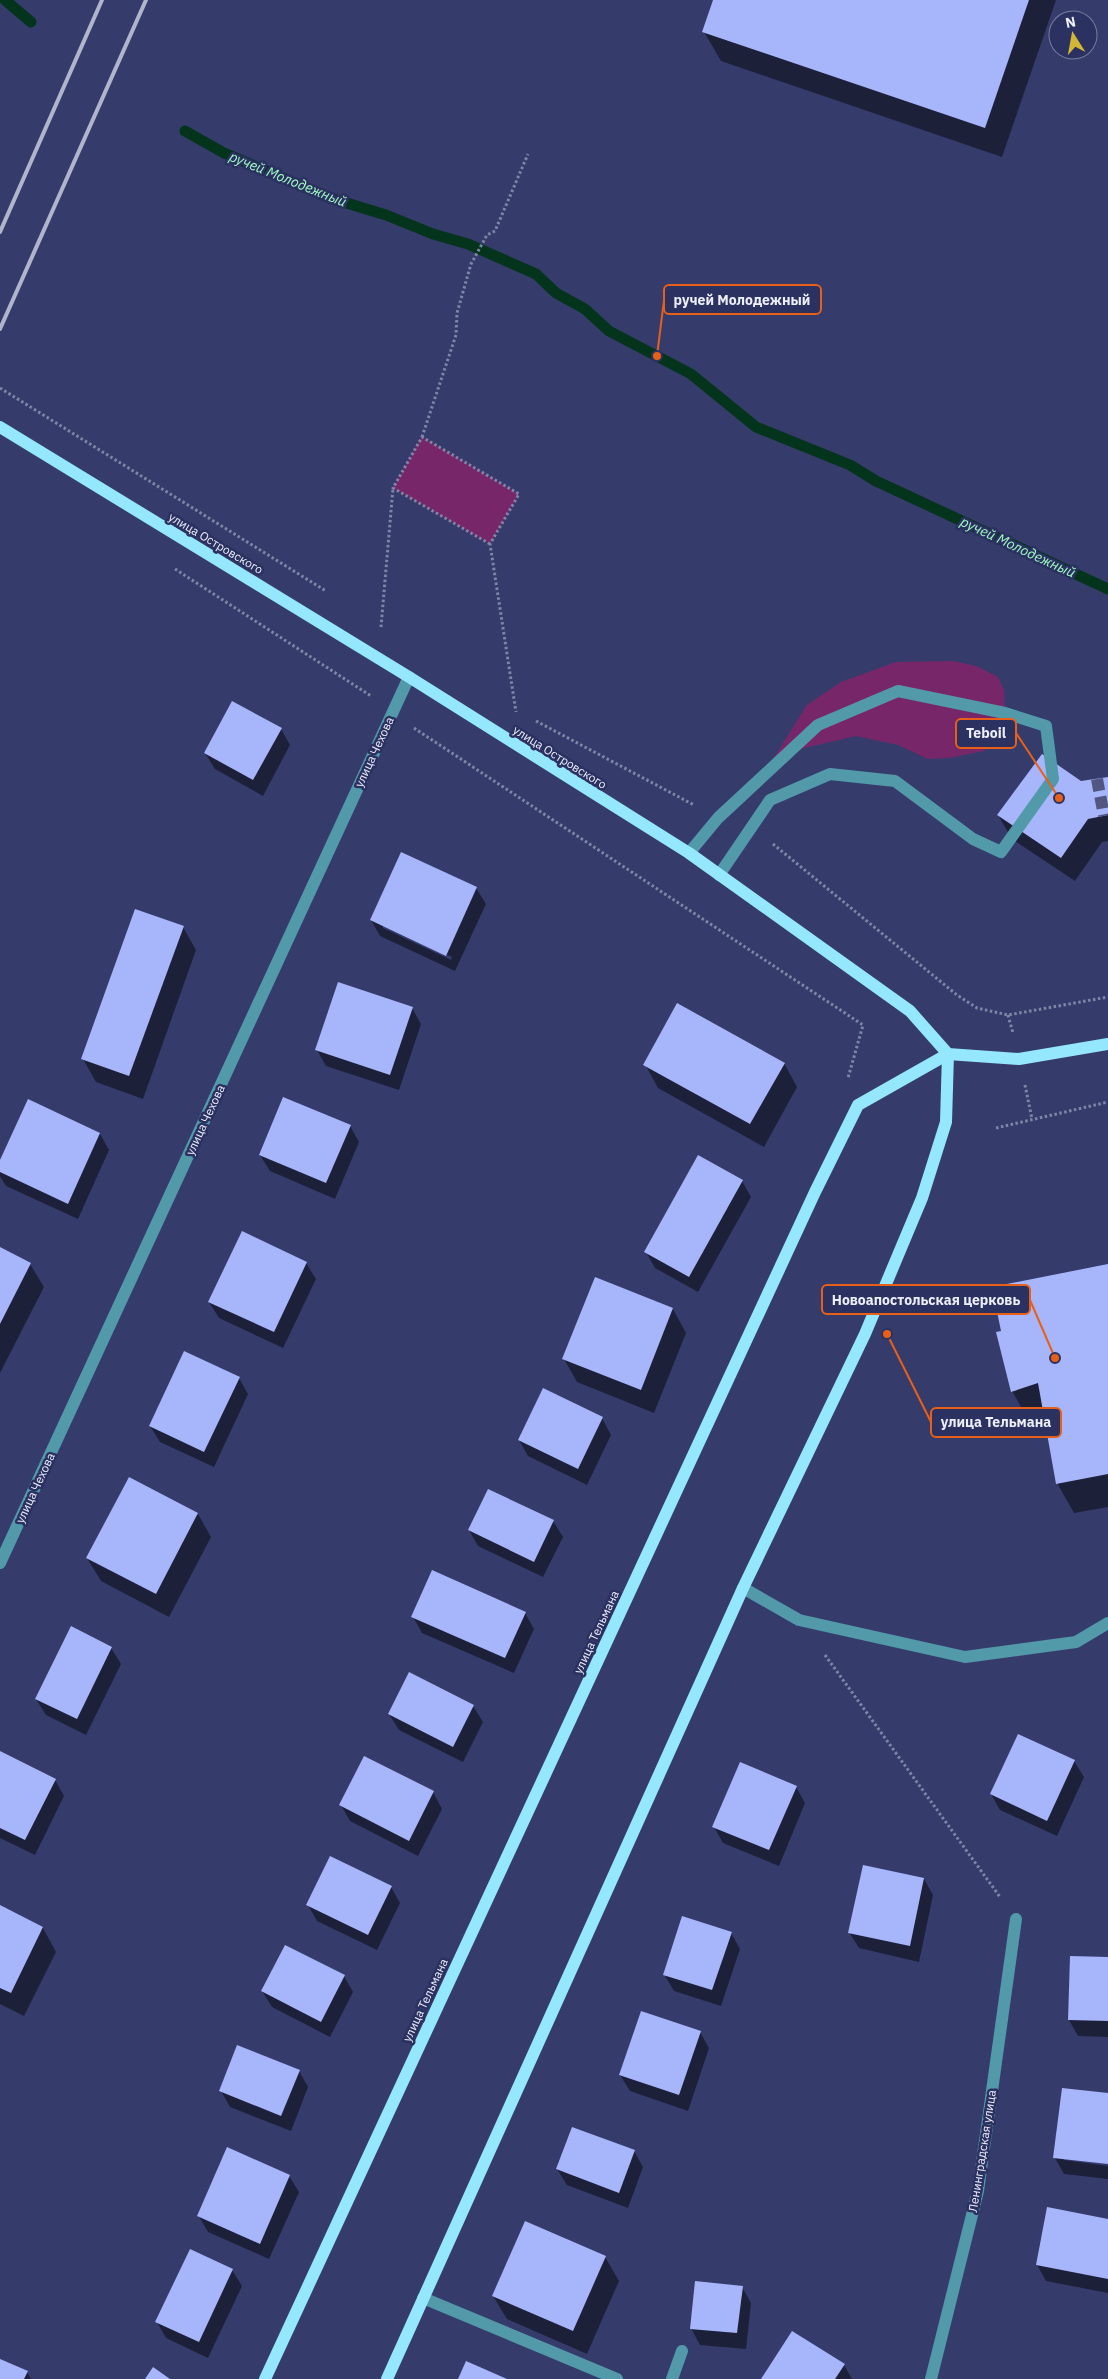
<svg xmlns="http://www.w3.org/2000/svg" width="1108" height="2379" viewBox="0 0 1108 2379" font-family="'IBM Plex Sans',sans-serif">
	<style>
		.green { fill: #772769 }
		.shadow { fill: #0007; fill-rule: evenodd }
		.lines { fill: none; stroke-linecap: round; stroke-linejoin: round }
		.stream { stroke: #04351c; stroke-width: 11 }
		.building { fill: #a7b5fb }
		.minor-tunnel { stroke: #515781; stroke-width: 12; stroke-dasharray: 12 6; stroke-linecap: butt }
		.path { stroke: #8085a6; stroke-width: 3; stroke-dasharray: 2.5 2.5; stroke-linecap: butt }
		.minor { stroke: #5299aa; stroke-width: 12 }
		.major { stroke: #94e7fc; stroke-width: 12 }
		.rail { stroke: #b1b5cc; stroke-width: 4 }
		.labels { text-anchor: middle; dominant-baseline: central; stroke-width: 5; stroke-linejoin: round; paint-order: stroke }
		.street-label { font-size: 12px; fill: #edeffb; stroke: #2b3160 }
		.water-label { font-size: 14px; font-style: italic; fill: #9ffbc1; stroke: #2b3160 }
		.leader { fill: none; stroke: #e86018; stroke-width: 2 }
		.callout-dot { fill: #e86018; stroke: #2b3160; stroke-width: 2 }
		.callout { fill: #2b3160; stroke: #e86018; stroke-width: 2 }
		.callout-label { font-size: 14px; text-anchor: middle; font-weight: bold; fill: #edeffb }
	</style>
	<rect width="100%" height="100%" fill="#353c6c"/>
	<g class="green">
		<polygon points="422,437 519,494 490,544 393,488"/>
		<polygon points="953,661 976,666 998,677 1004,690 1005,713 998,735 984,751 949,758 928,759 898,745 856,736 800,749 773,759 807,705 841,682 896,662"/>
	</g>
	<g class="shadow">
		<polygon points="714,0 1056,0 1002,157 721,61 704,32"/>
		<polygon points="281,729 290,745 263,796 215,769 205,753"/>
		<polygon points="1108,777 1108,841 1102,842 1075,881 1012,839 998,815 1081,783"/>
		<path d="M402,854l74,34 10,16 -31,67 -75,-35 -9,-16zM383,925l69,32 -1,3 -68,-32z"/>
		<polygon points="183,927 196,950 143,1099 96,1082 83,1059"/>
		<polygon points="412,1008 421,1024 399,1090 326,1066 317,1050"/>
		<polygon points="784,1063 797,1087 764,1147 658,1088 645,1064"/>
		<polygon points="29,1101 100,1134 109,1150 78,1219 6,1186 0,1176 0,1163"/>
		<polygon points="350,1126 359,1142 335,1199 270,1171 260,1155"/>
		<polygon points="742,1181 751,1197 698,1292 655,1268 646,1252"/>
		<polygon points="0,1248 30,1264 44,1287 0,1373"/>
		<polygon points="306,1263 316,1279 283,1348 219,1318 209,1302"/>
		<polygon points="1108,1266 1108,1507 1074,1513 1057,1483 1045,1416 1029,1421 1012,1391"/>
		<polygon points="596,1279 673,1309 686,1333 654,1413 577,1382 564,1359"/>
		<polygon points="239,1378 248,1394 214,1467 160,1442 150,1426"/>
		<polygon points="602,1418 611,1435 587,1485 528,1456 519,1440"/>
		<polygon points="198,1514 211,1537 169,1617 101,1581 87,1558"/>
		<polygon points="553,1521 563,1537 543,1577 478,1546 469,1530"/>
		<polygon points="525,1613 534,1629 514,1673 422,1633 413,1617"/>
		<polygon points="111,1648 121,1664 86,1735 46,1715 36,1699"/>
		<polygon points="473,1706 483,1722 463,1762 399,1730 389,1714"/>
		<polygon points="0,1753 55,1780 64,1796 35,1855 0,1838"/>
		<polygon points="1074,1761 1084,1777 1057,1836 1000,1810 991,1794"/>
		<polygon points="796,1787 805,1803 779,1866 723,1843 714,1827"/>
		<polygon points="433,1792 442,1809 418,1856 350,1821 341,1805"/>
		<polygon points="924,1879 933,1895 919,1962 859,1948 849,1932"/>
		<polygon points="391,1887 400,1903 377,1950 317,1921 308,1905"/>
		<polygon points="0,1907 43,1928 56,1952 24,2016 0,2004"/>
		<polygon points="731,1933 740,1949 721,2006 674,1991 664,1974"/>
		<polygon points="1108,1958 1108,2037 1078,2036 1069,2020"/>
		<polygon points="344,1976 353,1992 330,2037 272,2007 262,1991"/>
		<polygon points="700,2032 709,2048 688,2111 630,2091 620,2075"/>
		<polygon points="299,2071 308,2087 291,2131 230,2107 221,2091"/>
		<polygon points="1108,2095 1108,2163 1064,2158 1064,2160 1108,2166 1108,2179 1064,2174 1055,2158"/>
		<polygon points="634,2151 643,2167 628,2208 567,2185 557,2169"/>
		<polygon points="289,2176 299,2192 269,2259 208,2232 198,2215"/>
		<polygon points="1108,2220 1108,2293 1046,2281 1037,2265"/>
		<polygon points="605,2257 619,2281 587,2354 507,2319 493,2296"/>
		<polygon points="232,2270 242,2286 208,2358 166,2338 157,2322"/>
		<polygon points="742,2287 751,2303 746,2349 700,2345 691,2328"/>
		<polygon points="0,2360 27,2372 31,2379 0,2379"/>
		<polygon points="844,2365 852,2379 762,2379"/>
	</g>
	<g class="lines">
		<g class="stream">
			<polyline points="5,0 31,22"/>
			<polyline points="185,131 224,153 330,198 386,215 433,234 468,244 536,274 556,293 585,309 609,331 691,374 756,427 850,465 876,481 1108,589"/>
		</g>
	</g>
	<g class="building">
		<polygon points="713,0 1029,0 985,128 702,32"/>
		<polygon points="232,701 282,728 253,780 204,753"/>
		<polygon points="1042,754 1081,781 1108,777 1108,815 1088,819 1061,858 997,815"/>
		<polygon points="401,852 477,887 446,956 370,920"/>
		<polygon points="135,909 184,926 129,1076 81,1059"/>
		<polygon points="338,982 413,1007 390,1075 315,1050"/>
		<polygon points="677,1003 785,1063 750,1124 643,1065"/>
		<polygon points="283,1097 351,1125 326,1183 259,1155"/>
		<polygon points="28,1099 100,1133 68,1204 0,1172 0,1160"/>
		<polygon points="698,1155 743,1180 689,1277 644,1252"/>
		<polygon points="242,1231 307,1262 274,1332 208,1302"/>
		<polygon points="0,1247 31,1263 0,1324"/>
		<polygon points="1108,1264 1108,1474 1056,1484 1038,1383 1011,1392 996,1332 1001,1331 992,1287"/>
		<polygon points="595,1277 673,1308 641,1390 562,1359"/>
		<polygon points="184,1351 240,1377 204,1452 149,1426"/>
		<polygon points="543,1388 603,1417 578,1469 518,1440"/>
		<polygon points="129,1477 198,1513 156,1594 86,1558"/>
		<polygon points="488,1489 554,1520 534,1562 468,1530"/>
		<polygon points="432,1570 526,1612 505,1658 411,1617"/>
		<polygon points="71,1626 112,1647 77,1719 35,1699"/>
		<polygon points="409,1672 474,1705 453,1747 388,1714"/>
		<polygon points="1018,1734 1075,1760 1047,1821 990,1794"/>
		<polygon points="0,1751 56,1779 25,1840 0,1828"/>
		<polygon points="364,1756 434,1791 409,1841 339,1805"/>
		<polygon points="740,1762 797,1786 769,1850 712,1827"/>
		<polygon points="330,1856 392,1886 368,1935 306,1905"/>
		<polygon points="863,1865 924,1878 910,1946 848,1933"/>
		<polygon points="0,1905 43,1927 11,1993 0,1988"/>
		<polygon points="682,1916 732,1932 712,1990 663,1975"/>
		<polygon points="285,1945 345,1975 321,2022 261,1991"/>
		<polygon points="1070,1956 1108,1957 1108,2021 1068,2020"/>
		<polygon points="641,2011 701,2031 679,2095 619,2075"/>
		<polygon points="237,2045 300,2070 281,2116 219,2091"/>
		<polygon points="1062,2088 1108,2093 1108,2164 1053,2158"/>
		<polygon points="572,2127 635,2150 619,2193 556,2169"/>
		<polygon points="227,2147 290,2175 260,2244 197,2216"/>
		<polygon points="1047,2207 1108,2219 1108,2279 1036,2265"/>
		<polygon points="525,2221 606,2256 573,2331 492,2296"/>
		<polygon points="190,2249 233,2269 199,2342 155,2322"/>
		<polygon points="695,2281 743,2286 737,2333 690,2329"/>
		<polygon points="792,2331 845,2364 835,2379 761,2379"/>
		<polygon points="0,2359 28,2371 24,2379 0,2379"/>
		<polygon points="466,2361 507,2379 458,2379"/>
		<polygon points="153,2367 170,2379 145,2379"/>
	</g>
	<g class="lines">
		<polyline class="minor-tunnel" points="1097,779 1104,816"/>
		<g class="path">
			<polyline points="0,388 326,591"/>
			<polyline points="422,437 456,335 457,313 471,264 487,235 495,231 528,154"/>
			<polyline points="490,544 393,488 422,437 519,494 490,544 516,712"/>
			<polyline points="175,569 371,696"/>
			<polyline points="381,627 393,488"/>
			<polyline points="536,721 694,805"/>
			<polyline points="414,728 863,1025 848,1078"/>
			<polyline points="773,844 957,995 977,1008 1008,1015 1108,997"/>
			<polyline points="1008,1015 1013,1033"/>
			<polyline points="1025,1085 1032,1119"/>
			<polyline points="996,1128 1108,1102"/>
			<polyline points="825,1655 1000,1897"/>
		</g>
		<g class="minor">
			<polyline points="689,853 718,818 818,725 898,691 1005,713 1046,726 1053,779 1001,852 973,839 895,781 830,774 770,800 719,875"/>
			<polyline points="0,1563 409,677"/>
			<polyline points="743,1588 799,1620 965,1657 1076,1642 1108,1623"/>
			<polyline points="423,2298 617,2379"/>
			<polyline points="672,2379 682,2351"/>
			<polyline points="931,2379 978,2191 1016,1919"/>
		</g>
		<g class="major">
			<polyline points="0,427 409,677 689,853 910,1011 948,1054 1019,1059 1108,1044"/>
			<polyline points="265,2379 815,1192 858,1105 948,1054"/>
			<polyline points="387,2379 743,1588 865,1334 922,1198 946,1122 948,1054"/>
		</g>
		<g class="rail">
			<polyline points="0,232 102,0"/>
			<polyline points="0,329 146,0"/>
		</g>
	</g>
	<g class="labels">
		<g class="street-label">
			<text transform="translate(216 543) rotate(31)">улица Островского</text>
			<text transform="translate(374 752) rotate(-65)">улица Чехова</text>
			<text transform="translate(560 757) rotate(32)">улица Островского</text>
			<text transform="translate(205 1120) rotate(-65)">улица Чехова</text>
			<text transform="translate(35 1488) rotate(-65)">улица Чехова</text>
			<text transform="translate(596 1632) rotate(-65)">улица Тельмана</text>
			<text transform="translate(425 2000) rotate(-65)">улица Тельмана</text>
			<text transform="translate(982 2151) rotate(-81)">Ленинградская улица</text>
		</g>
		<g class="water-label">
			<text transform="translate(288 179) rotate(22)">ручей Молодежный</text>
			<text transform="translate(1018 547) rotate(25)">ручей Молодежный</text>
		</g>
	</g>
	<path class="leader" d="M657 356L664 300M1059 798L1016 733M1055 1358L1030 1300M887 1334L931 1422"/>
	<g class="callout-dot">
		<circle cx="657" cy="356" r="5"/>
		<circle cx="1059" cy="798" r="5"/>
		<circle cx="1055" cy="1358" r="5"/>
		<circle cx="887" cy="1334" r="5"/>
	</g>
	<g class="callout">
		<rect x="664" y="285" width="157" height="29" rx="5"/>
		<rect x="956" y="719" width="60" height="29" rx="5"/>
		<rect x="822" y="1285" width="208" height="29" rx="5"/>
		<rect x="931" y="1408" width="130" height="29" rx="5"/>
	</g>
	<g class="callout-label">
		<text x="742" y="305">ручей Молодежный</text>
		<text x="986" y="738">Teboil</text>
		<text x="926" y="1305">Новоапостольская церковь</text>
		<text x="996" y="1427">улица Тельмана</text>
	</g>
	<g transform="translate(1073 35) rotate(349)"><circle r="24" fill="#2b3160" stroke="#797d9e"/>
	<path d="M0-4L9 19L0 12L-9 19Z" fill="#d4b635"/>
	<text y="-8" font-size="14" font-weight="bold" text-anchor="middle" fill="#edeffb">N</text>
	</g>
</svg>
